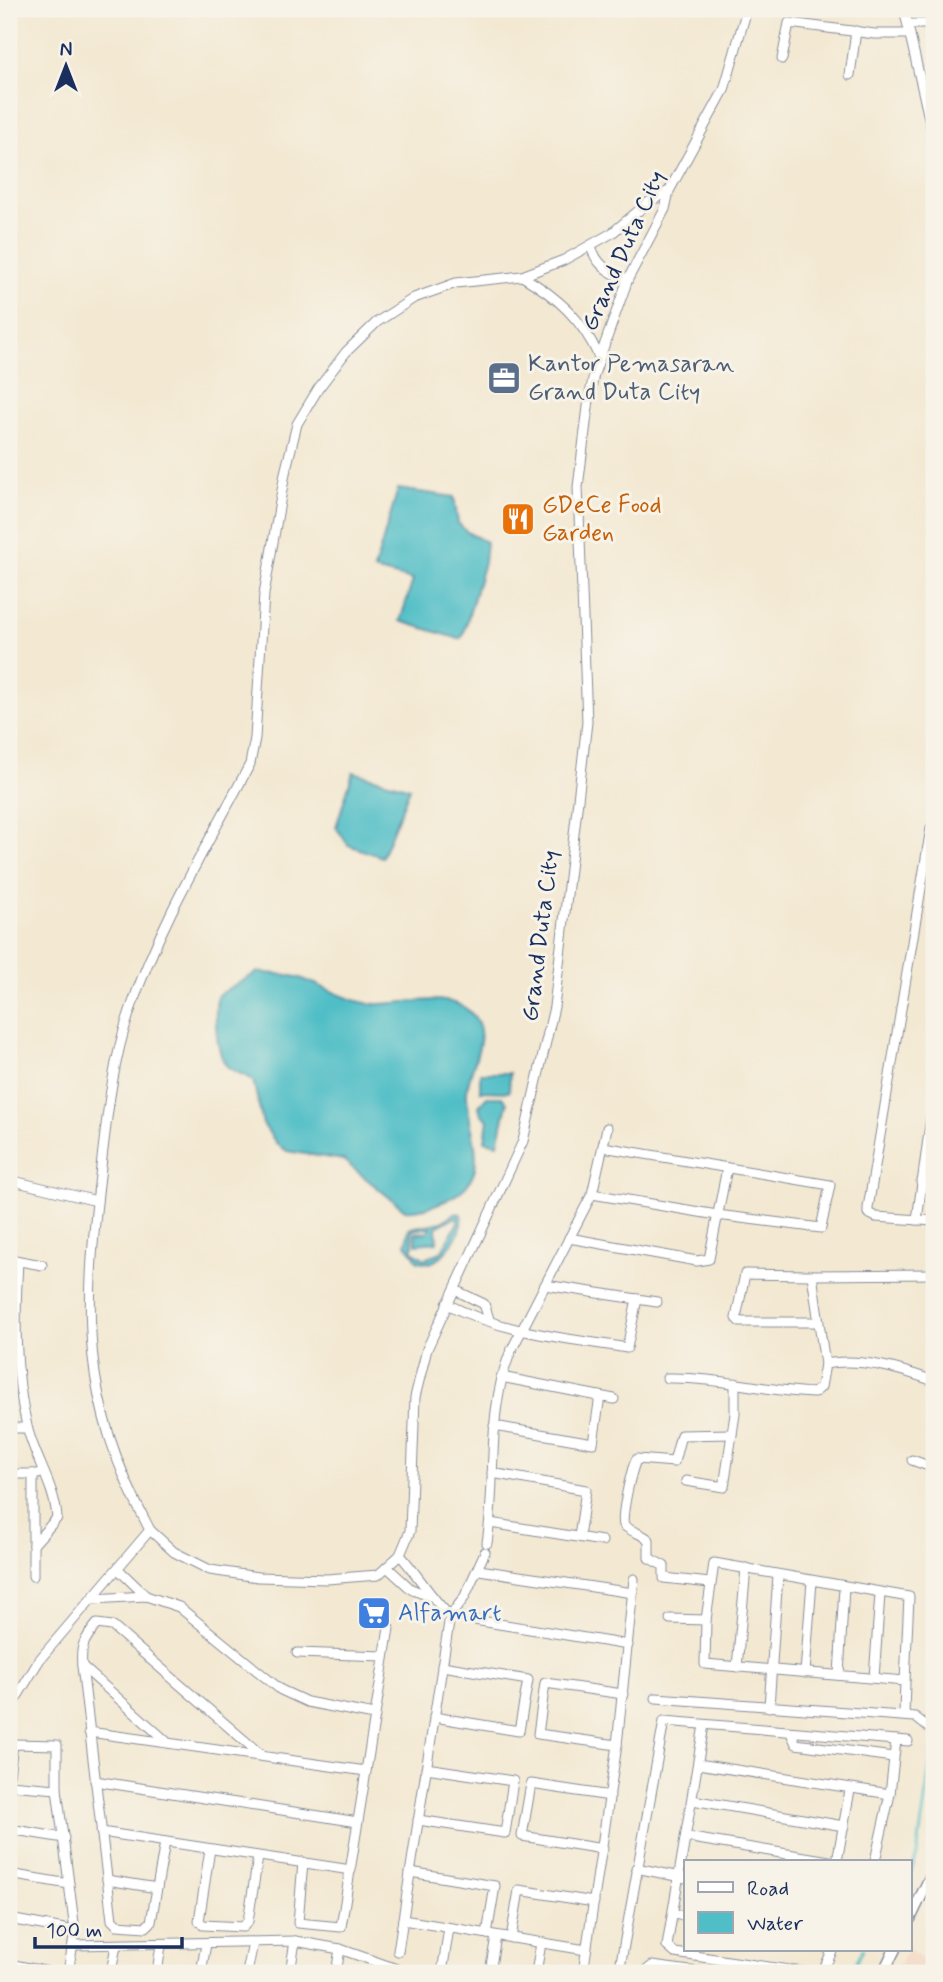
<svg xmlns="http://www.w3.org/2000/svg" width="943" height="1982" viewBox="0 0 943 1982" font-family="Mynerve,sans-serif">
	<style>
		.built { fill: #f3d4be }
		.water { fill: #50bec6; stroke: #367692; stroke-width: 2; fill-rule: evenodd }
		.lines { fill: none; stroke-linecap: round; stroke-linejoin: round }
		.stream { stroke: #50bec6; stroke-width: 2.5 }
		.minor-casing { stroke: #878c98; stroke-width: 11 }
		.tertiary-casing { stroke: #878c98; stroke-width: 13 }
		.minor { stroke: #fff; stroke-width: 9 }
		.tertiary { stroke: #fff; stroke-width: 10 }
		.labels { text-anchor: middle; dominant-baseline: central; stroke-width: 6; stroke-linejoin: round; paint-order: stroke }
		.street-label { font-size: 24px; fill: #1b2f5e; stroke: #f7f3e8 }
		.service-label { font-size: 24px; fill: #4e5e75; stroke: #f7f3e8; text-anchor: start }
		.food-label { font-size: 24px; fill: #c56008; stroke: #f7f3e8; text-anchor: start }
		.shop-label { font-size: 24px; fill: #366cbe; stroke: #f7f3e8; text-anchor: start }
	</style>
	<rect width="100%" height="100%" fill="#f7f3e8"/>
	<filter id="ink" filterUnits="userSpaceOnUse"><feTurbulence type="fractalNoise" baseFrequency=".0143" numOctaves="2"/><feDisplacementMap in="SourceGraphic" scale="14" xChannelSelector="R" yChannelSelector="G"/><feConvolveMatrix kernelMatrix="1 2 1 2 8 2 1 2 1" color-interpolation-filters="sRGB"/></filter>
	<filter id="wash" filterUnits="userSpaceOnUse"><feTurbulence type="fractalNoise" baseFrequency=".00686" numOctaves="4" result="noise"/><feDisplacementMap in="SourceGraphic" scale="28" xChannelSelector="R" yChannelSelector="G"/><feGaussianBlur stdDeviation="1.57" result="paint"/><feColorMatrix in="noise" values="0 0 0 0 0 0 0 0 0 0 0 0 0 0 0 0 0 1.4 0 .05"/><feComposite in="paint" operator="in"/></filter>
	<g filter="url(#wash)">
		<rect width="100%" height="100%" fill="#f3e8d1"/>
		<polygon class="built" points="908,1949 934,1964 934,1973 894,1973"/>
		<g class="water">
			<polygon points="398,489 454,497 458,523 467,532 486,542 484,562 463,636 459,639 400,621 413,580 374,570"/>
			<polygon points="353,772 410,788 382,857 348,845 336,827"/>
			<path d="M258,972c13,2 29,2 42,6 24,8 50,25 75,26 27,1 72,-13 94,7 26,23 0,53 -2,80 -2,39 32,86 -21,109 -12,6 -27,11 -41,10l-62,-50 -56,-9 -10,-7 -14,-20 -10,-44c-7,-5 -19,-8 -25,-13 -13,-12 -14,-57 -10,-72z"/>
			<polygon points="480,1073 510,1073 509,1092 480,1091"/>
			<polygon points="487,1097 502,1097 507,1103 498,1144 485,1141 488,1120 481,1114 479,1106"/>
			<path d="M454,1213l7,1c4,16 -16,44 -31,49l-12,-2 -12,-17 3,-16 33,-6zM453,1218h5v4l-17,30 -16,7 -12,-8 -1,-21 19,-3 -3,5 -13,1 1,11 21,-2 -1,-15z"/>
		</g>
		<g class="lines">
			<g class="stream">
				<polyline points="932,141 934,151"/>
				<polyline points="910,1874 917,1855 933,1746"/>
				<polyline points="851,1973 863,1949"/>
			</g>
		</g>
	</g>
	<g filter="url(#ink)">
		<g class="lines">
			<g class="minor-casing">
				<g id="minor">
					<polyline points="904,9 934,140"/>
					<polyline points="908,24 934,24"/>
					<polyline points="782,59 789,23 875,34 910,34"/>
					<polyline points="850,75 856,31"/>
					<path d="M591,246c5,19 19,28 37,33"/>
					<path d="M522,276c35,21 60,42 77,81"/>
					<polyline points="931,828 868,1208 868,1213 876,1217 934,1221"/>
					<polyline points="9,1180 97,1201"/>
					<polyline points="921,1182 934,1183"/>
					<polyline points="592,1194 717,1215 821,1228 830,1185 603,1147"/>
					<polyline points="917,1220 934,1095"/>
					<polyline points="569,1238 697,1261 709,1259 727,1168"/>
					<polyline points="9,1259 42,1265"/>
					<path d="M18,1261c-3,55 -4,110 9,165 7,31 28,60 30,92l-24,27"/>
					<polyline points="812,1275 745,1274 736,1318 740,1322 818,1322"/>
					<polyline points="545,1285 657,1302"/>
					<polyline points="455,1290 484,1304 489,1319"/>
					<path d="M447,1304c55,29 119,34 180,44l10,-49"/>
					<polyline points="825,1364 812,1275 934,1274"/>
					<polyline points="501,1377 614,1399"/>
					<path d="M667,1378c50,-1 97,13 147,15l7,-6 4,-23c36,-7 75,5 109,17"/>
					<polyline points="494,1426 593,1443 600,1396"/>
					<polyline points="9,1428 27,1428"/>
					<polyline points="912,1460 934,1468"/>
					<polyline points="492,1473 586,1490 579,1537"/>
					<polyline points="9,1474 38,1474"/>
					<polyline points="33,1474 33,1576"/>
					<polyline points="686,1481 724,1487 735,1414 735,1383"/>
					<polyline points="490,1523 602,1541"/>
					<path d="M150,1530c-71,-131 -66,-219 -49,-363 6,-52 12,-107 29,-156 29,-87 78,-167 120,-247l5,-26 9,-144 21,-121 12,-49 21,-35 28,-37 31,-30 37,-24 42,-15 66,-7 42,-16 48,-27 37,-31 20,-11"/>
					<path d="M487,1543c10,-64 -1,-129 23,-190l82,-159 15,-66"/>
					<path d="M400,1555c19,21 30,42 50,61l178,29"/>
					<polygon points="714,1563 909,1597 905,1681 705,1664 706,1620"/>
					<polyline points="387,1567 411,1589 429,1596"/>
					<polyline points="118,1569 146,1596"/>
					<polyline points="479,1570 633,1593"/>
					<path d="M710,1583l-46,-5v-12l-15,-8v-18c-7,-7 -19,-8 -25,-15 -4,-5 8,-61 13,-66l37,3 7,-27 51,-1"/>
					<polyline points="93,1599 146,1596 179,1607 281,1690 307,1702 374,1715"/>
					<polyline points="670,1619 706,1620"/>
					<polyline points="297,1653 384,1656"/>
					<polyline points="82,1666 166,1741"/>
					<polyline points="737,1667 746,1568"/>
					<polyline points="805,1673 812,1581"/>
					<polyline points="839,1675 844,1587"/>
					<polyline points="874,1678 880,1594"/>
					<polyline points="656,1698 915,1717 934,1732"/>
					<polyline points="769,1707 778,1575"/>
					<polyline points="9,1710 40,1659 150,1530 174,1552 210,1570 258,1577 327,1579 378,1575 400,1555 410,1531 415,1397 427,1349 523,1141 554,1007 587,722 578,487 589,399 594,374 628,279 665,209 669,191 724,90 747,9"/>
					<polyline points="904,1716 905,1681"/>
					<polyline points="434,1717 519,1731 528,1680 442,1666"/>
					<polyline points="704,1725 667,1946 675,1953 809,1973"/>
					<polyline points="89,1732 366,1771"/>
					<polyline points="791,1733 796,1744 893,1757"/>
					<polyline points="617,1745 538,1734 545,1683 623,1694"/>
					<polyline points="698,1764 890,1794"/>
					<polyline points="9,1775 13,1744 57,1745 57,1789"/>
					<polyline points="95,1781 358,1822"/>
					<polyline points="9,1785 57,1789 75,1931 68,1973"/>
					<polyline points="692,1800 844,1826"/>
					<polyline points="418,1820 505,1833 513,1781 426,1768"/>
					<polyline points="9,1829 64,1838"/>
					<polyline points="101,1832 351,1870"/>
					<polyline points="686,1837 829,1861"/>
					<polyline points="210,1849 199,1921 203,1925 243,1927 248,1921 258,1857"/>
					<polyline points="603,1849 522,1836 531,1784 610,1796"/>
					<polyline points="837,1861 850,1790"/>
					<polyline points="875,1861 890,1794 896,1740"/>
					<polyline points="303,1862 298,1923 341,1927 389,1628"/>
					<polyline points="636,1868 686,1878"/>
					<polyline points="410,1872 495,1886 487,1934"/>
					<polyline points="9,1874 69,1884"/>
					<polyline points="107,1880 157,1888 165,1842"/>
					<path d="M157,1888l-6,34 -5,5 -29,-2 -5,-5 -30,-254c-2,-20 2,-26 15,-42l15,2 148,128"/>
					<polyline points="673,1914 686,1916"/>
					<polyline points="9,1919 75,1931"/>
					<polyline points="403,1920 586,1950"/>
					<polyline points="511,1938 519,1890 594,1902"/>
					<polyline points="74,1945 295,1941 340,1949 408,1973"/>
					<polyline points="398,1951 450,1616 464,1598 485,1552"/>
					<polyline points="9,1964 54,1973"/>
					<polyline points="443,1966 449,1928"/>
					<polyline points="490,1972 496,1936"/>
					<polyline points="111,1973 116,1945"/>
					<polyline points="157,1973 161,1945"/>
					<polyline points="201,1973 206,1944"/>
					<polyline points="247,1973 253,1943"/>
					<polyline points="290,1973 295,1941"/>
					<polyline points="336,1973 340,1949"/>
					<polyline points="536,1973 541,1943"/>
					<polyline points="583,1973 617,1745 634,1579"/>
					<polyline points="619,1973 664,1721 908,1741"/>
					<polyline points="643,1973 652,1966 705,1973"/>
					<polyline points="822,1973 833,1949"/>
				</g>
			</g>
			<g class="tertiary-casing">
				<g id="tertiary">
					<polyline points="910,1919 934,1869"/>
					<polyline points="883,1973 895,1949"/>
				</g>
			</g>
			<use href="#minor" class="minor"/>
			<use href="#tertiary" class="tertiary"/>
		</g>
	</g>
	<defs>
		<g id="office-square" transform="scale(1.75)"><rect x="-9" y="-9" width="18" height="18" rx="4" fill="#5c6f8a" stroke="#f7f3e8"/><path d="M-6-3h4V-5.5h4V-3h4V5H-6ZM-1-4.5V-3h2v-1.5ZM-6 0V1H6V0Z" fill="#fff"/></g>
		<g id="restaurant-square" transform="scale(1.75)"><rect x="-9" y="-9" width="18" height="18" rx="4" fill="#e8710a" stroke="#f7f3e8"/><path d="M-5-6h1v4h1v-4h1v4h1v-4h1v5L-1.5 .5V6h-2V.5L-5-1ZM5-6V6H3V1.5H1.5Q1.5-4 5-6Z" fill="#fff"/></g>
		<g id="supermarket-square" transform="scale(1.75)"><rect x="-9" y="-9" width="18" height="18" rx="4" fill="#3f7fe0" stroke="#f7f3e8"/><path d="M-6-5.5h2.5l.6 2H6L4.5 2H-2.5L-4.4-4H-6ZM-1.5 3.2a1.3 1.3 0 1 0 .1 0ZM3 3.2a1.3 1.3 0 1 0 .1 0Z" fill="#fff"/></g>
	</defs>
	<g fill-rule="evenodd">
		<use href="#office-square" x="504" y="378"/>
		<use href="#restaurant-square" x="518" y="519"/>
		<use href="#supermarket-square" x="374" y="1613"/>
	</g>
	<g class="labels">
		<g class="street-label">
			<text transform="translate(624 251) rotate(-66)">Grand Duta City</text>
			<text transform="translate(541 936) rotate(-83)">Grand Duta City</text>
		</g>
		<g class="service-label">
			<text x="528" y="364">Kantor Pemasaran<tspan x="528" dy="28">Grand Duta City</tspan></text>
		</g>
		<g class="food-label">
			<text x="542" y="505">GDeCe Food<tspan x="542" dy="28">Garden</tspan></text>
		</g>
		<g class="shop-label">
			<text x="398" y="1613">Alfamart</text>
		</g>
	</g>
	<rect width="943" height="1982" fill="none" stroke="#f7f3e8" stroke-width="35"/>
	<rect x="684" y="1860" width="228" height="91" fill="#f7f3e8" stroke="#9fa5b1" stroke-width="2"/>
	<rect x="698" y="1882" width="35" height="10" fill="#ffffff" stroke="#9fa5b1" stroke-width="2"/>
	<text x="747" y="1895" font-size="21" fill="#1b2f5e">Road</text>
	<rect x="698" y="1912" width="35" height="21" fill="#50bec6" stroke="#9fa5b1" stroke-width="2"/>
	<text x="747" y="1930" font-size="21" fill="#1b2f5e">Water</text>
	<g transform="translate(66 66)" stroke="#f7f3e8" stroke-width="5" paint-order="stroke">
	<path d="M0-5L12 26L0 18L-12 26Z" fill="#1b2f5e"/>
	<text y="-10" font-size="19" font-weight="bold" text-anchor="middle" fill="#1b2f5e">N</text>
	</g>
	<path d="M35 1937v10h147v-10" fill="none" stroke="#1b2f5e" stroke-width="3.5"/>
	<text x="46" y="1937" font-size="21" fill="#1b2f5e" stroke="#f7f3e8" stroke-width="5" paint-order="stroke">100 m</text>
</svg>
